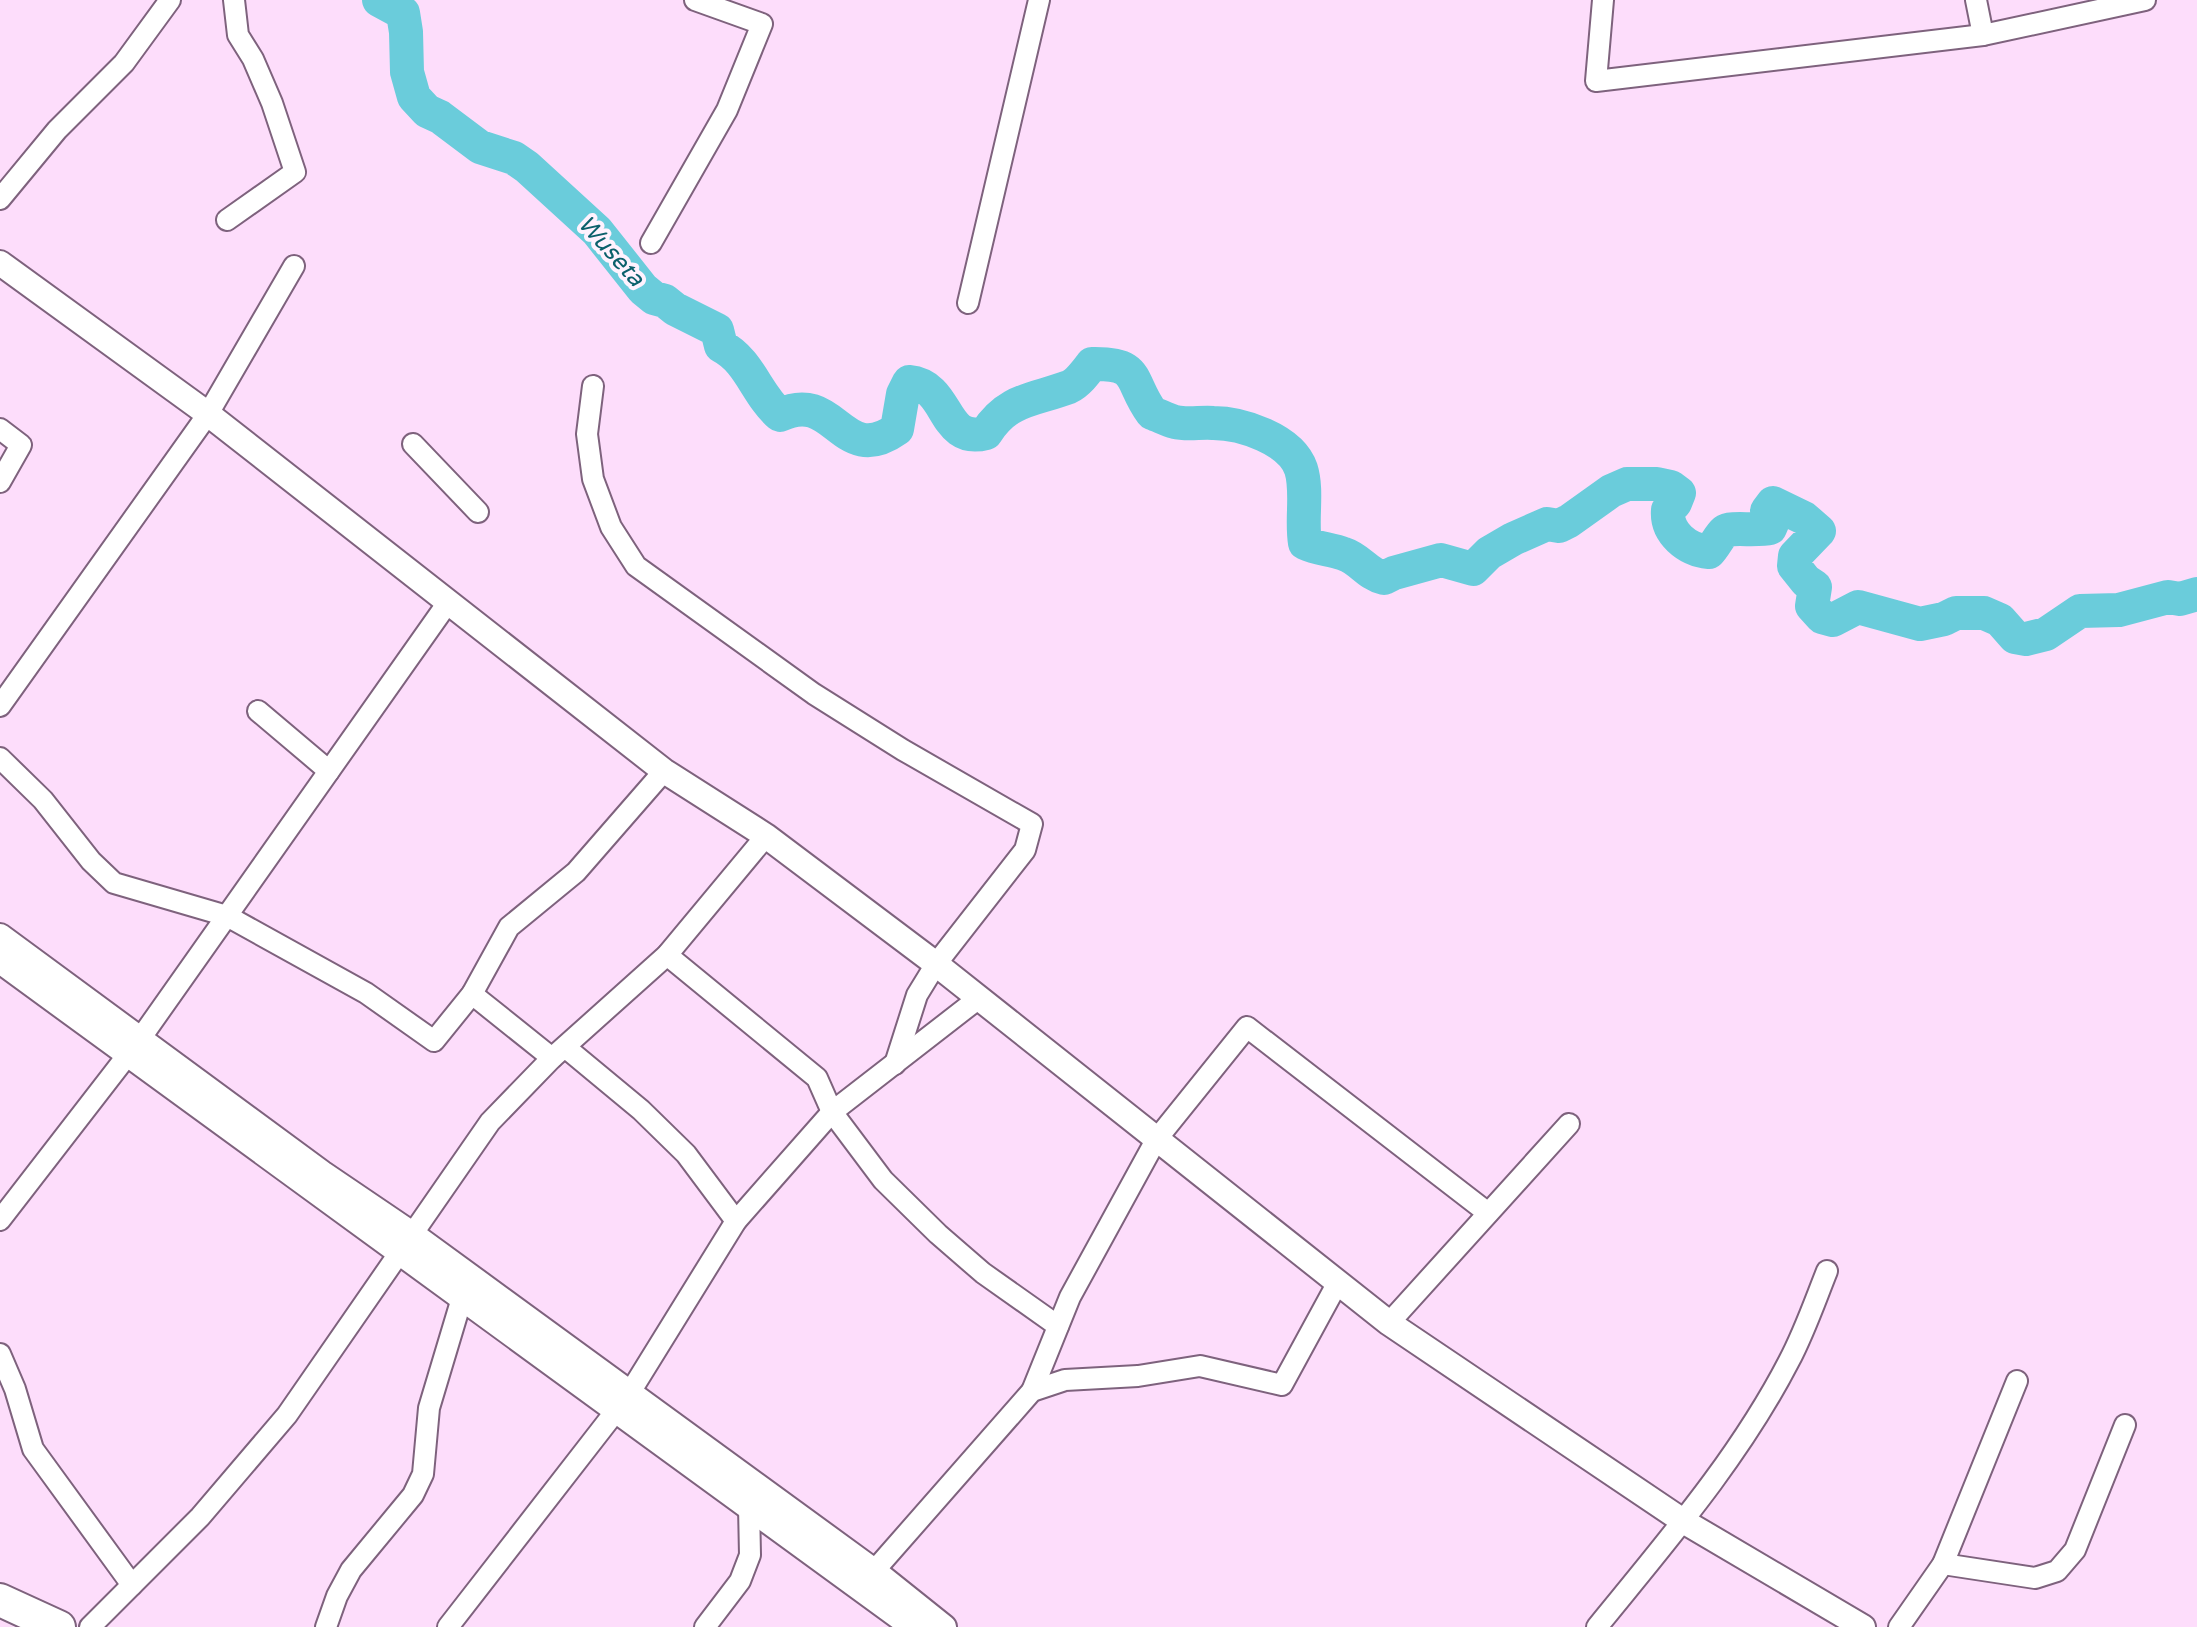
<svg xmlns="http://www.w3.org/2000/svg" width="2197" height="1627" viewBox="0 0 2197 1627" font-family="'Varela Round',sans-serif">
	<style>
		.lines { fill: none; stroke-linecap: round; stroke-linejoin: round }
		.river { stroke: #6accdb; stroke-width: 34 }
		.minor-casing { stroke: #7e627d; stroke-width: 24 }
		.tertiary-casing { stroke: #7e627d; stroke-width: 28 }
		.trunk-casing { stroke: #7e627d; stroke-width: 36 }
		.minor { stroke: #fff; stroke-width: 20 }
		.tertiary { stroke: #fff; stroke-width: 24 }
		.trunk { stroke: #fff; stroke-width: 32 }
		.labels { text-anchor: middle; dominant-baseline: central; stroke-width: 8; stroke-linejoin: round; paint-order: stroke }
		.water-label { font-size: 24px; font-style: italic; fill: #0c616c; stroke: #fff2fe }
	</style>
	<rect width="100%" height="100%" fill="#fdddfb"/>
	<g class="lines">
		<path class="river" d="M379,0l24,13 3,19 1,40 7,25 13,14 13,6 40,30 34,11 13,9 70,64 46,58 11,9 11,3 10,8 42,21 4,16c29,15 35,48 59,69 56,-27 61,54 117,14l6,-35 6,-12c42,4 32,63 77,51 22,-35 49,-33 83,-46 9,-4 17,-15 23,-23 50,-1 36,16 60,49 8,3 16,7 23,9 12,3 26,0 38,1 28,0 78,16 88,46 7,22 0,51 4,74 13,6 26,6 39,11 16,5 23,20 40,24l10,-5 47,-13 32,9 16,-16 24,-14 34,-15 12,2 10,-5 42,-30 16,-7h30l14,3 8,6 -4,10 -7,7c-2,23 19,40 41,42 6,-6 10,-16 16,-21 5,-4 33,0 45,-3l3,-7 -6,-10 6,-8 31,15 15,13 -24,25 -1,10 12,15 9,6 -3,19 10,11 11,3 25,-13 62,17 24,-5 12,-6h28l16,7 15,17 11,2 20,-5 34,-23 39,-1 49,-13 12,2 17,-5"/>
		<g class="minor-casing">
			<g id="minor">
				<polyline points="1603,0 1596,81 1983,35 2145,0"/>
				<polyline points="1976,0 1983,35"/>
				<polyline points="0,199 57,130 124,63 170,0"/>
				<polyline points="227,220 295,172 272,103 253,59 238,35 234,0"/>
				<polyline points="651,243 727,110 762,24 695,0"/>
				<polyline points="968,303 1039,0"/>
				<polyline points="593,386 587,434 593,479 611,527 636,566 814,694 903,750 1032,824 1025,850 936,964 917,995 895,1064"/>
				<polyline points="0,429 21,445 0,482"/>
				<polyline points="413,444 478,512"/>
				<polyline points="0,706 208,414 294,266"/>
				<polyline points="258,711 329,771"/>
				<polyline points="0,758 43,800 91,861 114,883 227,916 366,993 434,1041 472,994 509,927 576,872 664,771"/>
				<polyline points="667,955 817,1078 832,1112 883,1180 938,1234 983,1273 1058,1326"/>
				<polyline points="472,994 552,1058"/>
				<polyline points="565,1047 641,1110 686,1154 736,1221"/>
				<polyline points="0,1220 140,1039 449,601"/>
				<polyline points="1389,1323 1569,1124"/>
				<polyline points="0,1354 15,1389 33,1449 132,1585"/>
				<polyline points="1032,1391 1070,1297 1156,1140 1247,1027 1488,1213"/>
				<polyline points="1943,1564 2035,1578 2057,1571 2075,1550 2125,1425"/>
				<polyline points="874,1571 1032,1391 1065,1380 1138,1376 1200,1366 1282,1385 1337,1284"/>
				<polyline points="90,1627 200,1517 287,1415 490,1122 552,1058 667,955 766,836"/>
				<polyline points="326,1627 337,1596 351,1570 413,1495 423,1474 429,1408 462,1298"/>
				<polyline points="448,1627 629,1394 736,1221 832,1112 979,998"/>
				<polyline points="705,1627 740,1581 750,1555 749,1506"/>
				<path d="M1597,1627c69,-85 142,-169 192,-266 15,-28 26,-60 38,-90"/>
				<polyline points="1899,1627 1943,1564 2017,1381"/>
			</g>
		</g>
		<g class="tertiary-casing">
			<g id="tertiary">
				<polyline points="0,263 208,414 664,771 766,836 936,964 1389,1323 1683,1521 1863,1627"/>
				<polyline points="0,936 322,1173 412,1234 874,1571 944,1627"/>
				<polyline points="0,961 913,1627"/>
			</g>
		</g>
		<g class="trunk-casing">
			<polyline id="trunk" points="0,1600 59,1627"/>
		</g>
		<use href="#minor" class="minor"/>
		<use href="#tertiary" class="tertiary"/>
		<use href="#trunk" class="trunk"/>
	</g>
	<g class="labels">
		<g class="water-label">
			<text transform="translate(611 251) rotate(48)">Wuseta</text>
		</g>
	</g>
</svg>
